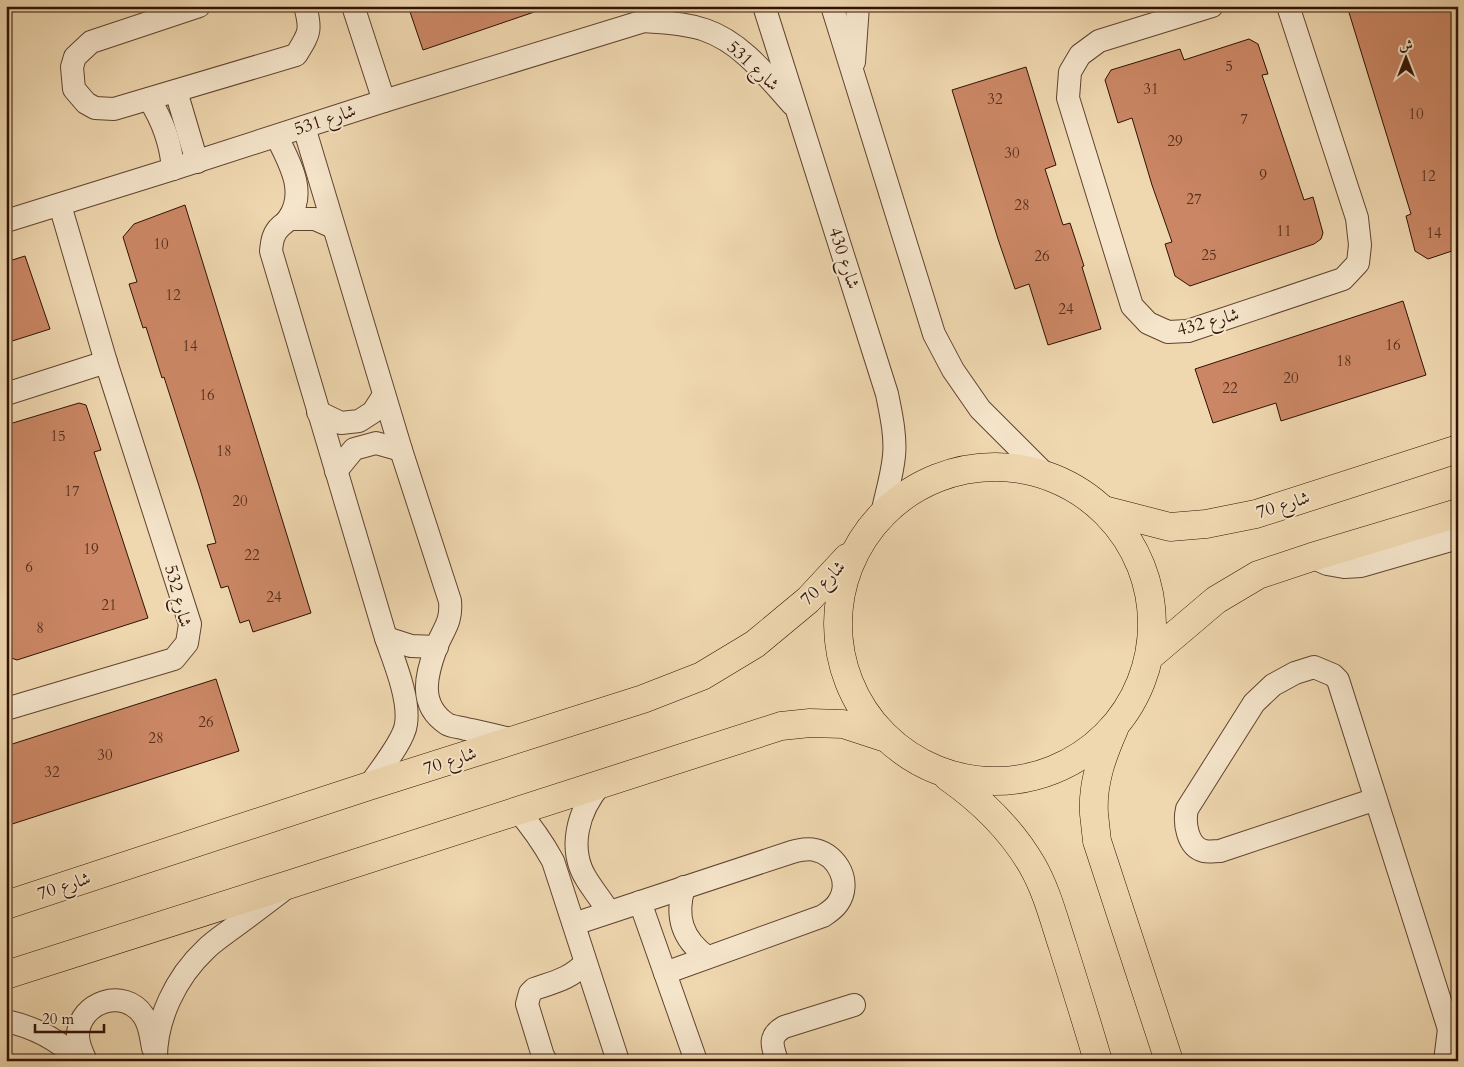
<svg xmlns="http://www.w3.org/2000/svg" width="1464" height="1067" viewBox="0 0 1464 1067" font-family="Cardo,Amiri,serif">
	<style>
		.building { fill: #cb8765; stroke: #301204 }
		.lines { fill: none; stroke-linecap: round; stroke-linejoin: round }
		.minor-casing { stroke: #60432f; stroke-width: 24 }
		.major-casing { stroke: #301204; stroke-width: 29 }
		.minor { stroke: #f5e5cb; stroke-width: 22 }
		.major { stroke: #efd7af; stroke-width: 28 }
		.labels { text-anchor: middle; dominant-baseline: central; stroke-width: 4; stroke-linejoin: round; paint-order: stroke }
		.number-label { font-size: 15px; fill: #572f1c }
		.street-label { font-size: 18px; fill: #301204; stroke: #f5e5cb }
	</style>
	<rect width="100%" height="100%" fill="#efd7af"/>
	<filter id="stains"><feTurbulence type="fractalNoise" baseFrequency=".004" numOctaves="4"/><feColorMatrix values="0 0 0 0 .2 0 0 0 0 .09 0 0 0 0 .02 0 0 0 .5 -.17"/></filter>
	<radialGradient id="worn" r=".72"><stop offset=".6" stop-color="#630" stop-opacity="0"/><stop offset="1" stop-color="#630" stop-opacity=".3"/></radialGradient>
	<g class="building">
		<polygon points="408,6 542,6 543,9 423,50"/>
		<polygon points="1347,6 1458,6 1458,249 1428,259 1415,251 1406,216 1411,214"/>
		<polygon points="1249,39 1258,44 1268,74 1262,75 1304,200 1313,197 1323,233 1321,239 1314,244 1190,286 1175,276 1165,244 1172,242 1152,185 1132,118 1118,123 1105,80 1111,70 1180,49 1184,60"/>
		<polygon points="1026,67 1056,165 1045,169 1063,225 1070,223 1084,266 1082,267 1101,329 1048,345 1029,284 1015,289 998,239 952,90"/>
		<polygon points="185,205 311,613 253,632 249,620 240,623 228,586 221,588 207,545 216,543 200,489 164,377 162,378 146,327 143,328 129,284 137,282 123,237 134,224"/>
		<polygon points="25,256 50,329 6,343 6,262"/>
		<polygon points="1403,301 1426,375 1281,421 1276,403 1213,423 1195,369"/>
		<polygon points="79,403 86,405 101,450 94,452 148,618 17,660 6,656 6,425"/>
		<polygon points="216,679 239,751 6,826 6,746"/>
	</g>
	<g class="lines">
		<g class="minor-casing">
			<g id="minor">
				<path d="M199,6l-108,36 -16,15 -3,10 2,22 12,14 9,5 19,1 182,-54c13,-21 16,-24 9,-49"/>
				<polyline points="353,6 384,101"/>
				<path d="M764,6l123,388c4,20 9,42 7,62 -2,20 -8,39 -12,58"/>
				<polyline points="832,6 934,334 953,370 980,409 1045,474"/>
				<polyline points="1212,6 1099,41 1080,55 1070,72 1068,98 1132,306 1148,323 1168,332 1188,331 1343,279 1358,263 1360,245 1357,218 1288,6"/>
				<path d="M644,21c21,2 41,2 61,9 36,12 62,46 87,74"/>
				<polyline points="854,62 858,6"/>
				<polyline points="176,91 197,162"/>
				<path d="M149,99c14,22 22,44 24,70"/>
				<path d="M304,127l97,323 49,151c2,22 -7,28 -14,47 -10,27 -18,57 11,76 5,3 13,3 19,5 16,3 32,7 48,11"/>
				<path d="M277,137c12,25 30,54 12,81 -2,3 -5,6 -8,8 -8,7 -9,15 -10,25l115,387c8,23 24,61 20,86 -2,17 -27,47 -37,62"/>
				<polyline points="289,219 315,219 333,227"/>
				<polyline points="6,221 173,169 384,101 644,21 665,6"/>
				<polyline points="6,394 106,362"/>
				<polyline points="318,412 341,423 359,421 373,412 384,395"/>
				<polyline points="336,471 354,449 376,443 401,450"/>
				<polyline points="1312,557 1327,564 1344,567 1361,566 1458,538"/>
				<polyline points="386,638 411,646 437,647"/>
				<polyline points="6,709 174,659 187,643 190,624 106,362 60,205"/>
				<path d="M601,784c-23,26 -34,65 -14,96 7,11 15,21 22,32"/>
				<path d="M1376,799l-156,52c-5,0 -12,1 -16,0 -17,-4 -20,-29 -17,-42l67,-106 19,-18 22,-12 19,-6 19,8 5,5 111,349 9,10"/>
				<path d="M518,811c14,16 25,32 35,50l65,200"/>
				<path d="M684,887c-9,30 -2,52 23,70"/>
				<polyline points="640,902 696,1061"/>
				<path d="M574,924l218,-72c8,-2 16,-4 23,-2 23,5 37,33 23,53 -4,6 -9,9 -15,13l-158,57"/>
				<path d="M6,1021c28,6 54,20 74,40"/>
				<path d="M86,1061c-4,-8 -8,-16 -8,-26 1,-33 46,-48 65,-20 7,9 8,23 10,33"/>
				<path d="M156,1061c-1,-41 20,-84 50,-112 7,-7 16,-13 24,-19 18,-13 35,-26 52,-39"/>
				<path d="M546,1061l-3,-5 -16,-52 3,-11 4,-4c20,-7 36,-10 51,-26"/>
				<path d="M777,1061c-5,-15 -9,-25 7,-34l70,-22"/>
				<polyline points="1445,1061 1449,1029"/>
			</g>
		</g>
		<g class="major-casing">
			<g id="major">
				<circle cx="995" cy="624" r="157"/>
				<polyline points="1104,510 1170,527 1206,524 1256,514 1458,449"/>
				<polyline points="1150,656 1216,600 1258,575 1312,557 1458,513"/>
				<path d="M1114,729c-12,27 -22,55 -20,85 1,9 2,18 3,27l72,220"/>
				<path d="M948,777c34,24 63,52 84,88 15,26 22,55 31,82 12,38 24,76 35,114"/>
				<polyline points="6,905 369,786 643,699 702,676 755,644 808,600 847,558"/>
				<polyline points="6,975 291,884 781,726 810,723 843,724 886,738"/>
			</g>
		</g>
		<use href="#minor" class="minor"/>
		<use href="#major" class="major"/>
	</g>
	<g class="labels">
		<g class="number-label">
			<text x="1229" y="66">5</text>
			<text x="1151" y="89">31</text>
			<text x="995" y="99">32</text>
			<text x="1416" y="114">10</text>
			<text x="1244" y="119">7</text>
			<text x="1175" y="141">29</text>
			<text x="1012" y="153">30</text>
			<text x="1263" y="175">9</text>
			<text x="1428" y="176">12</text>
			<text x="1194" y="199">27</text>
			<text x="1022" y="205">28</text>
			<text x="1284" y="231">11</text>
			<text x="1434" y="233">14</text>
			<text x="161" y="244">10</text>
			<text x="1209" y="255">25</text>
			<text x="1042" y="256">26</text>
			<text x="173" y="295">12</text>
			<text x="1066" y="309">24</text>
			<text x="1393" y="345">16</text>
			<text x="190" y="346">14</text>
			<text x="1344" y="361">18</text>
			<text x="1291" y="378">20</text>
			<text x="1230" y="388">22</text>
			<text x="207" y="395">16</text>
			<text x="58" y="436">15</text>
			<text x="224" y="451">18</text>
			<text x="72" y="491">17</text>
			<text x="240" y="501">20</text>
			<text x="91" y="549">19</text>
			<text x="252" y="555">22</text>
			<text x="29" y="567">6</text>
			<text x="274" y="597">24</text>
			<text x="109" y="605">21</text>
			<text x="40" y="628">8</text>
			<text x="206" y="722">26</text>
			<text x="156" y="738">28</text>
			<text x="105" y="755">30</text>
			<text x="52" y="772">32</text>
		</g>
		<g class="street-label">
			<text transform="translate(753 66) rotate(43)">شارع 531</text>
			<text transform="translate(325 120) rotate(-18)">شارع 531</text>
			<text transform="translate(844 258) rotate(72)">شارع 430</text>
			<text transform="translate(1208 322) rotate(-15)">شارع 432</text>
			<text transform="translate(1283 505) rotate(-17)">شارع 70</text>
			<text transform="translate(823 583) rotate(-45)">شارع 70</text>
			<text transform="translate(178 596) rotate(76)">شارع 532</text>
			<text transform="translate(450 761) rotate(-18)">شارع 70</text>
			<text transform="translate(64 886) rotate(-18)">شارع 70</text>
		</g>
	</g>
	<rect width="1464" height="1067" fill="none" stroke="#efd7af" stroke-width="25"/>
	<rect x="8" y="8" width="1449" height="1052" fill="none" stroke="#301204" stroke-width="2.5"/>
	<rect x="12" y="12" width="1439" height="1042" fill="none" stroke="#301204"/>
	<g transform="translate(1406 58)" stroke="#f5e5cb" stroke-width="4" paint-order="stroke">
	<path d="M0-4L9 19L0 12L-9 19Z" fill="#301204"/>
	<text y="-8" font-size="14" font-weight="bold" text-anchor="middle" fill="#301204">ش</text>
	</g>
	<path d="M35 1024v8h69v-8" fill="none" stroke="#301204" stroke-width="2.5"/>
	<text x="42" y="1024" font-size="15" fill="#301204" stroke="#f5e5cb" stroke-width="4" paint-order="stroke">20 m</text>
	<rect width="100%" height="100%" filter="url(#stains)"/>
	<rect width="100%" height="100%" fill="url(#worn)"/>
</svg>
